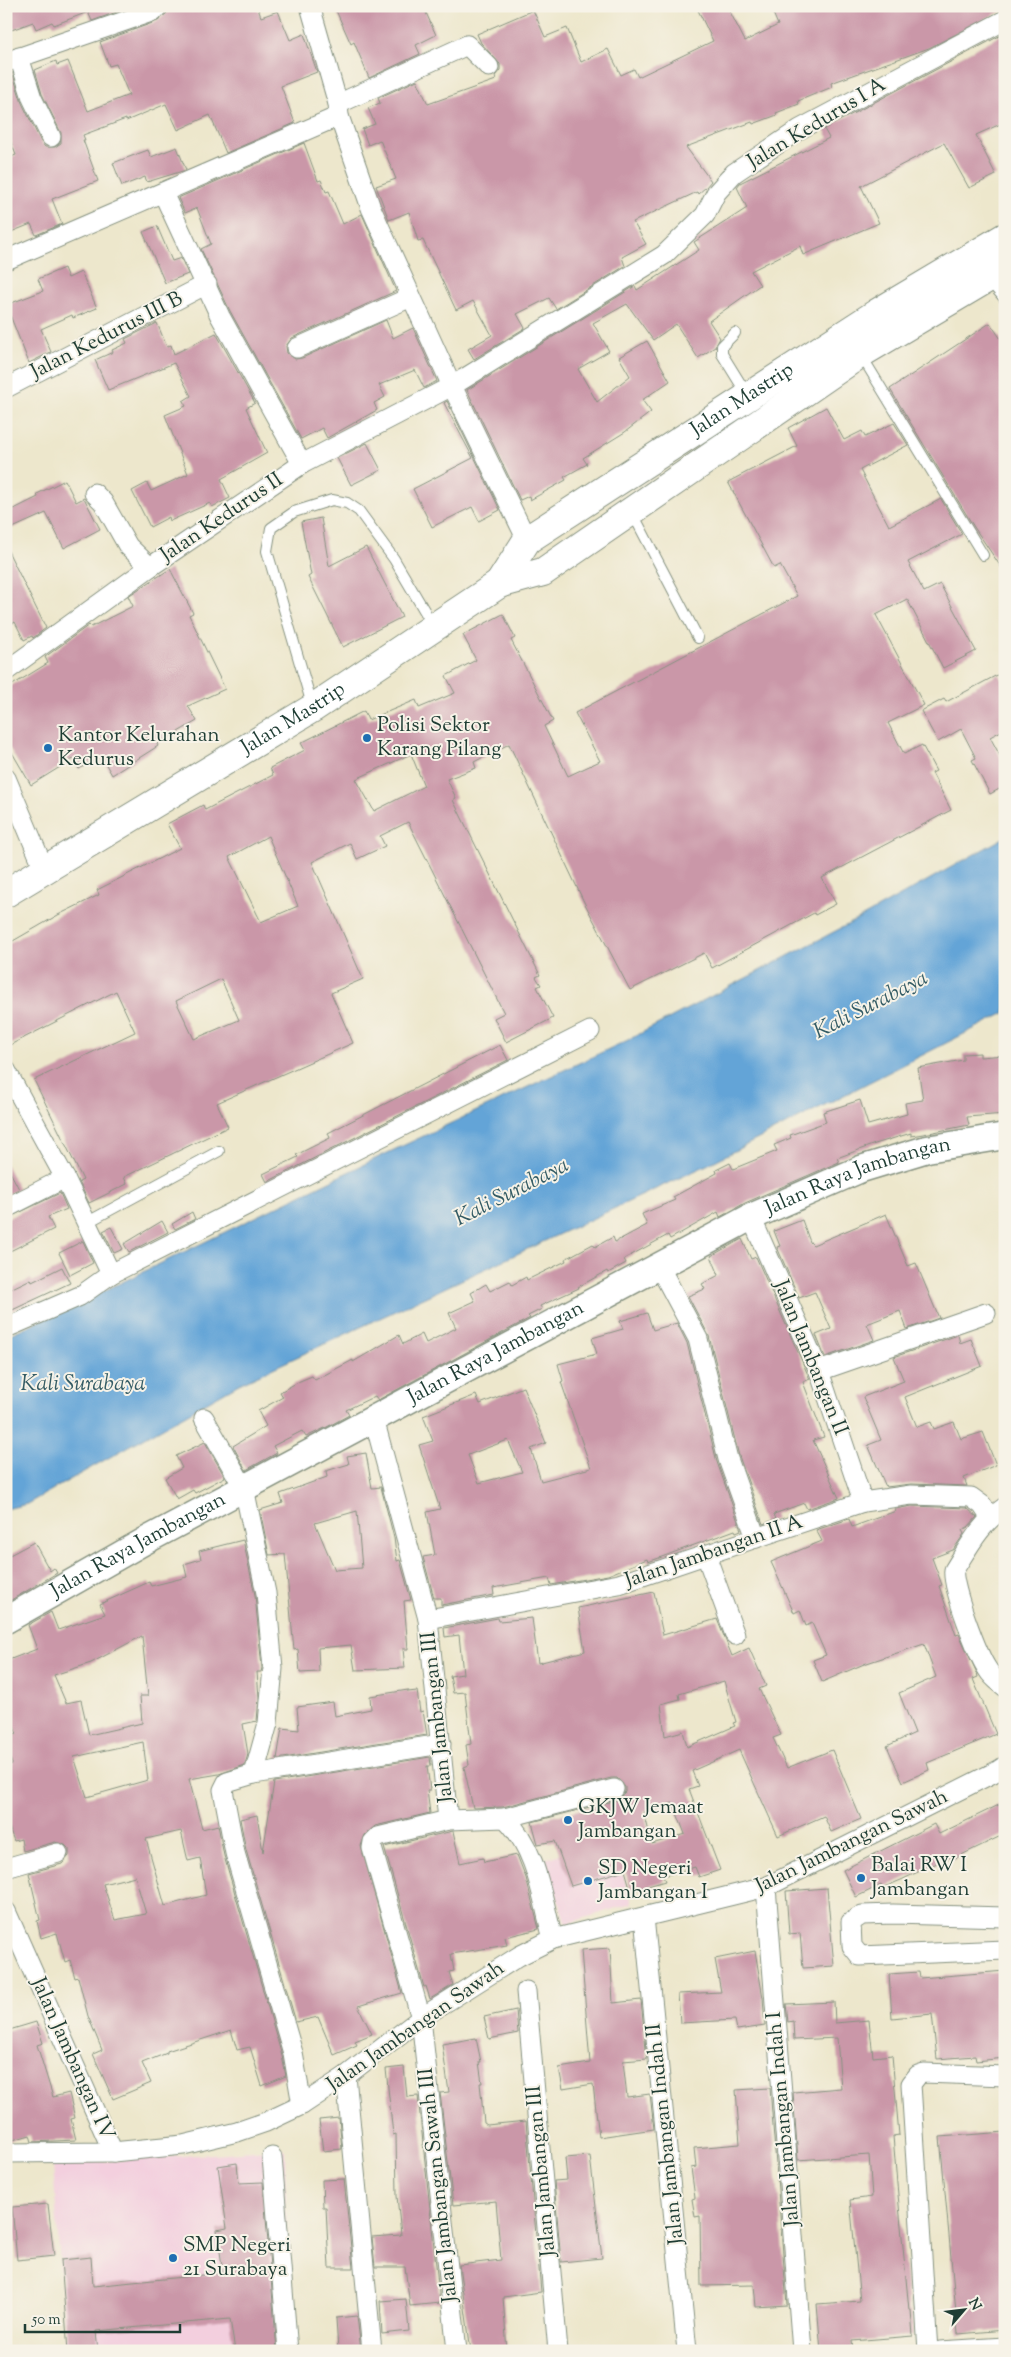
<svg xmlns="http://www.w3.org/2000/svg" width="1011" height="2357" viewBox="0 0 1011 2357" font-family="'Sorts Mill Goudy',serif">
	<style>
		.built { fill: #f3cfde }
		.water { fill: #64a4d7; stroke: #427086 }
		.building { fill: #ca97a8; fill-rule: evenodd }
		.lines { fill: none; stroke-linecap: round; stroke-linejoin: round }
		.service-casing { stroke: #869280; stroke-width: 12 }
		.minor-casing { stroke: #869280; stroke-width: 21 }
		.secondary-casing { stroke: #869280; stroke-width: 29 }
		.primary-casing { stroke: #869280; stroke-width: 30 }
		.service { stroke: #fff; stroke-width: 10 }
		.minor { stroke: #fff; stroke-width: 19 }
		.secondary { stroke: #fff; stroke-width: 26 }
		.primary { stroke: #fff; stroke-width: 28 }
		.poi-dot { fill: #1f6fb2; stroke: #f7f3e8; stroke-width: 2 }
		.labels { text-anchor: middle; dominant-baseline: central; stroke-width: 4; stroke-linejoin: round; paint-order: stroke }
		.street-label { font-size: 21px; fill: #1f3d34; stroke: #f7f3e8 }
		.poi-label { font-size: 21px; fill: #1f3d34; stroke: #f7f3e8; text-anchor: start }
		.water-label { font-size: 22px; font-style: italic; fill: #345c65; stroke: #f7f3e8 }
	</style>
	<rect width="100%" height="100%" fill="#f7f3e8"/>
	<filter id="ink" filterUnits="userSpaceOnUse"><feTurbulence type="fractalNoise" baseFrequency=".02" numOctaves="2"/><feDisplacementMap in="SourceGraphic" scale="10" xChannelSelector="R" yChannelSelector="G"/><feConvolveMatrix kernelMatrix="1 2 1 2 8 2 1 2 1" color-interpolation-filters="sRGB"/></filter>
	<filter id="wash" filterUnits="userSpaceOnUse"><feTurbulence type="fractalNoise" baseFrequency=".0096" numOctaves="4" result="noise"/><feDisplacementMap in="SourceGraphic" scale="20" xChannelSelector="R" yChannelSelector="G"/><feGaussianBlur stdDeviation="1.12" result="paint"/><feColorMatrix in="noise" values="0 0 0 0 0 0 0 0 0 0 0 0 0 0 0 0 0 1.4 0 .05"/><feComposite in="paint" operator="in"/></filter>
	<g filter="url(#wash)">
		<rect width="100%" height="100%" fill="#ede7cc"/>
		<g class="built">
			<polygon points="611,1838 632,1903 566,1924 545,1859"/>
			<polygon points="285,2149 288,2351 66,2351 53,2165"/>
		</g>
		<polygon class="water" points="1005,837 1005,1013 705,1166 239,1384 27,1504 6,1509 6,1336 73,1306 381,1156 628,1040 866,915"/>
		<g id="blocks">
			<g class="building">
				<polygon points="6,6 133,6 92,21 88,12 54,25 52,22 36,29 33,22 6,32"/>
				<polygon points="169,6 257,6 261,17 278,11 290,40 304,34 317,72 281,86 295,123 226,153 210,115 178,130 166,104 126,121 126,119 83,135 85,140 83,140 98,181 52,199 62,224 36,235 31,224 6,234 6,159 16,155 6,130 6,73 12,72 22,103 41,142 45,147 55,147 61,143 61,133 42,94 35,70 56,61 57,65 68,61 88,111 129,95 116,64 109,66 100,42 158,21 167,13"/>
				<polygon points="334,6 423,6 436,35 416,45 420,54 369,78 354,42 351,44"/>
				<polygon points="696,6 727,6 745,41 778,25 770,6 1005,6 1005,9 929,48 831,83 832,87 798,101 799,104 776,113 777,115 753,124 752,122 686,147 711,181 706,187 698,194 697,192 633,222 646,244 622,257 625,266 556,309 549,298 517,314 525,328 474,359 468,349 492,335 473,301 456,310 423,240 418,241 409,212 389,220 376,186 396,179 380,140 368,145 362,129 375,124 368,108 380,103 378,98 417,80 428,104 496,80 495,76 500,70 500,64 481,43 477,34 533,10 545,37 567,28 581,62 608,49 621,75 634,69 638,77 713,41"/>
				<polygon points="1005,33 1005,122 976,135 996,175 969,188 944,143 861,186 879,223 803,255 800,246 751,271 760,285 709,321 720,338 715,347 698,358 676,324 653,340 627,304 593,323 609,351 578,369 597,402 630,376 619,357 647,341 670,381 642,400 651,412 625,432 583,458 587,464 564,477 566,480 530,500 529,496 520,500 467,390 635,286 637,290 699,250 694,242 747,208 737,187 740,183 829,138 824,129"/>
				<polygon points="304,143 318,181 321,180 326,192 329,191 343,224 362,214 396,291 292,338 286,346 287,353 295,359 302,358 386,320 393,338 413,328 437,381 424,388 415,370 379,385 385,397 374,403 377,410 327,438 322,428 301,439 230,311 201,249 211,244 197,208 185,213 178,198"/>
				<polygon points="177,147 186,170 147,182 145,177 122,186 113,163 148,150 151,157"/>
				<polygon points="157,226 172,261 181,258 188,274 165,283 143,232"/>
				<polygon points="64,268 68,278 81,272 97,308 73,318 72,315 41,329 51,352 29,363 6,305 43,291 38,279"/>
				<polygon points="157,323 167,347 171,345 174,354 216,333 255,403 246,408 267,453 221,479 230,498 212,507 210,503 170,521 169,517 150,527 132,491 147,483 151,491 188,474 165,415 186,406 183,401 191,396 174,363 108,390 95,360 113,352 112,350 127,343 125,339"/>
				<polygon points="990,323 1005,345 1005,573 974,527 890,389"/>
				<polygon points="447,401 500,510 479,521 472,507 432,527 413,489 473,458 444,403"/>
				<path d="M826,407l18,33 18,-9 3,6 29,-14 14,22 -48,25 29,56 52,-27 21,35 -54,28 16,30 16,-8 36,67 -33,17 -36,-69 -31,16 48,90 -36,18 16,31 18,-9 14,26 -4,2 19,37 -129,68 14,26 -21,11 -1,-2 -102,55 -8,-15 -74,37 -46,-88 -75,-158 -35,18 2,6 -29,11 9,19 -3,2 87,175 -4,2 5,8 -4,2 16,31 -47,24 -12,-24 10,-5 -96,-191 -28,14 5,10 -28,13 -7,-16 -38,19 51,117 -32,14 22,50 -136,60 11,24 -104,50 3,7 -38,19 -10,-21 4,-2 -49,-100 101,-48 -19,-41 -110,56v-102l52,-30 41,-20 -2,-5 83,-42 -13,-24 36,-19 2,5 68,-35 -3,-7 35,-18 -4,-7 63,-32 4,9 48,-20 3,8 36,-15 -9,-17 30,-16 -13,-25 40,-21 12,24 -4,2 42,81 -9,5 24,50 32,-15 -25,-48 222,-117 -17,-31 -6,3 -46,-86 69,-36 -9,-18zM411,754l13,32 -50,25 -18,-32zM268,836l30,70 -37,16 -32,-65zM221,979l18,41 -45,19 -18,-38z"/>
				<polygon points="367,443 381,470 351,485 337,458"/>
				<polygon points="65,480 76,502 84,498 100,529 64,548 46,513 6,531 6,513 38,497 37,494"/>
				<polygon points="321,518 329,566 366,547 402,617 343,647 308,577 311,575 301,522"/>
				<polygon points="6,547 46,628 33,638 32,636 24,640 15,622 6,626"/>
				<polygon points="170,569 193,613 189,615 225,689 188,706 197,721 157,744 158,746 112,775 101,756 79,769 73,759 31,785 10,749 6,749 6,689 48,663 45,657 89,625 91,627 133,606 128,596"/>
				<polygon points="999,674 1005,686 1005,729 990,737 1005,765 1005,786 990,794 972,760 976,758 961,729 938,742 921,711 944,699 946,702"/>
				<polygon points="500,1045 508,1060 267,1182 263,1174 298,1157 296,1155 330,1138 328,1133"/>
				<polygon points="980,1053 980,1057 1005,1055 1005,1114 967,1117 969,1125 929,1133 911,1136 911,1133 875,1144 837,1158 839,1162 745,1203 720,1217 718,1212 670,1239 668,1235 624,1259 626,1263 608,1273 607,1271 578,1287 579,1288 540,1306 542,1309 528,1316 530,1318 378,1400 375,1396 346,1410 349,1415 327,1427 306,1437 302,1431 273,1446 277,1453 246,1470 233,1446 266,1426 258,1411 283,1397 280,1392 300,1381 312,1376 315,1380 353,1360 353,1362 399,1335 403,1344 422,1334 426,1343 456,1328 449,1313 475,1301 471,1293 486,1284 490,1291 510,1281 512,1285 526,1277 527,1280 566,1261 565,1259 593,1244 595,1247 613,1237 615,1242 647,1225 642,1214 675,1200 673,1197 717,1173 716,1170 730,1163 733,1169 777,1151 774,1145 791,1138 790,1135 826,1122 823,1112 860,1100 868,1125 907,1114 905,1103 923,1100 918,1068 963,1060 963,1054"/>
				<polygon points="6,1164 19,1189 6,1195"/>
				<polygon points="60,1193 67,1209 48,1217 54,1229 6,1253 6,1219"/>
				<polygon points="192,1212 195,1219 175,1229 172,1224"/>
				<polygon points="886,1214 908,1266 916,1263 939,1318 907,1329 900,1311 867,1324 874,1340 825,1357 816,1335 831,1329 815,1292 799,1298 777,1247 780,1246 774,1231 802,1220 810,1242 813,1245"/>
				<polygon points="162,1221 168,1232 129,1252 124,1244"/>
				<polygon points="111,1227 123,1249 114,1253 103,1231"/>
				<polygon points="742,1239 751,1259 756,1257 808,1375 810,1379 803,1382 824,1437 813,1440 839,1498 807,1509 804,1503 774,1514 776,1519 763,1524 739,1456 709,1336 688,1296 705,1289 702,1284 719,1275 711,1256"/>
				<polygon points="83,1241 93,1263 70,1275 59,1253"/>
				<polygon points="62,1267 70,1283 6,1313 6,1291 31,1279 32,1282"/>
				<path d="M647,1313l6,17 24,-7 10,20 30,119 24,68 -5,2 -1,-2 -87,32 -1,-3 -39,16 -57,10 -2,-7 -56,10 1,7 -53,10v-7h-7l-11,-41 12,-2 -8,-43 13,-3 -21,-64 14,-4 -10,-25 53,-21 4,9 43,-17 23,56 -15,6 10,32 50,-13 -30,-86 2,-1 -5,-17 39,-10 -5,-16 31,-9 -3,-8zM508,1440l14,32 -43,11 -11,-28z"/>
				<polygon points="958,1335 960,1343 971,1339 982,1366 905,1397 917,1427 931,1422 934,1429 954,1422 961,1439 983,1432 996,1465 964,1478 967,1486 911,1484 886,1487 868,1445 881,1440 863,1397 904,1381 894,1357"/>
				<polygon points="205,1442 225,1477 195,1493 193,1490 177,1499 165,1478 182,1468 176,1456"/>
				<path d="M366,1453l6,35 9,-1 13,51 3,23 3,-1 11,40 -7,1 4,48h-5l2,19 -50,2 -4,-25 -33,3 1,24 -19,1 -2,-24 -4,1 -9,-96 -16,1 -9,-45 23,-7 -3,-9 47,-17 -1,-6 23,-7 -2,-8zM357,1511l5,57 -27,2 -20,-47z"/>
				<polygon points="912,1506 967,1508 977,1517 968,1527 962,1530 964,1534 953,1550 932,1558 942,1585 939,1586 956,1635 959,1634 977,1673 978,1677 973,1679 996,1734 927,1763 929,1770 903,1782 887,1746 915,1733 899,1693 936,1677 924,1644 864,1664 822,1682 813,1660 826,1655 812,1623 806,1626 800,1610 794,1613 771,1562 822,1541 816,1530 849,1519 852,1527 896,1511 895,1509"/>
				<path d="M243,1540l12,55 7,73 -1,4h-4l2,25 -2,24 -14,3 5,30 -3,11 -26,9 -30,5 13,50 16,-4 6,31 58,200 4,20 -24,10 -12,-39 -13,3 -6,-20 -64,21v2l-25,10 9,20 -38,16 -20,-45 9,-4 -14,-34 -10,-39 -3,1 -5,-18 -5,2 -8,-29 -16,5 -4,-17 3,-1 -11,-47 33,-9 7,-8v-7l-4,-4 -10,-3 -32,9 -2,-12 -7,2 -8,-22v-53l6,-2 -6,-17v-9l11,-4 -11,-25v-48l31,-12 -9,-24 23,-13 7,18 47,-16 -5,-10 49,-22 2,4 36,-9 -3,-13 17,-5 -2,-8zM142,1636l6,60h-8l2,27 -53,12 -8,-35 -15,3 -12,-28 37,-12zM143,1742l5,38 -61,17 -13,-40zM181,1831l7,30 12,-3 6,37 -41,11 -19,-67zM135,1876l11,38 -31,6 -12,-36z"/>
				<polygon points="34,1542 50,1571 54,1568 57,1573 6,1603 6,1557"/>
				<path d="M654,1592l9,43 54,-16 15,37 17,-8 17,38 -7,3 22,46 -8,3 14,30 45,-18 29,69 -30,13 -7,-16 -46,20 -39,-86 -47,21 6,15 -9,3 31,81 -21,7 -4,-10 -32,9 2,5 -34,10 -6,-21 -54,16 -16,-45 -17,3 -6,-22 85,-22 8,-8v-5l-8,-9h-6l-108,29 -30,1 -9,-41 5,-2 -3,-20 5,-1 -6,-52 -12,1 -3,-17 13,-2 -4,-39 -14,2 -1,-9 54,-10 1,3 33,-3 6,45 47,-12 -7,-43zM724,1681l12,41 -3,1 2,3 -48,21 -4,-16 -18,5 -4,-32 19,-5 -1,-5zM673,1803l12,31 -33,10 -8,-32z"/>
				<polygon points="408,1690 408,1692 417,1691 420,1712 423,1711 427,1735 277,1759 282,1728 299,1730 297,1707 333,1702 335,1716 371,1709 370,1696"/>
				<polygon points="430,1757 431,1766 427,1766 430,1790 427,1790 430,1813 375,1826 365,1835 361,1846 402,1993 358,2006 372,2034 355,2041 357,2045 334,2055 318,2017 296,2022 246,1850 240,1819 257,1815 263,1852 274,1782"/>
				<polygon points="1005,1802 1005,1834 953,1859 952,1856 901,1880 882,1888 881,1885 856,1897 843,1870 934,1824 939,1834"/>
				<polygon points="453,1831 460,1863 483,1858 484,1862 517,1855 526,1878 539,1929 505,1937 507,1945 451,1954 454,1971 449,1972 453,1985 430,1999 426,1986 424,1987 384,1847"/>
				<polygon points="827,1888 834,1966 803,1968 800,1933 789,1934 786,1891"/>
				<polygon points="610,1948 613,2003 641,2000 647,2059 623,2061 627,2097 650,2094 654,2129 599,2137 593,2084 563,2089 559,2068 590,2063 581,1950"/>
				<polygon points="755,1951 763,1998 765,2026 737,2030 735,2020 680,2023 678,1994 721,1992 715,1959"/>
				<polygon points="1005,1971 1005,2058 976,2061 975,2056 937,2059 932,2014 892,2018 889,1974 919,1972 920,1978"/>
				<polygon points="834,2002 835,2023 869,2020 873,2057 892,2055 899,2135 893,2136 897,2184 909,2310 911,2310 913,2336 852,2341 853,2351 821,2351 817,2304 860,2301 850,2200 872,2197 869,2155 798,2160 793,2092 841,2088 837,2038 794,2040 793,2021 788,2022 786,2004"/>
				<polygon points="516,2010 518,2033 489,2039 484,2017"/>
				<polygon points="36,2022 43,2043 37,2045 53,2097 69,2093 75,2118 71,2119 76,2140 32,2142 30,2135 6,2142 6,2031"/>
				<polygon points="476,2038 481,2062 479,2062 482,2083 480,2083 484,2123 487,2125 526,2121 541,2292 503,2297 507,2351 471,2351 459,2265 501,2260 496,2201 453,2205 440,2093 449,2092 442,2044"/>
				<polygon points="404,2067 407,2097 418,2096 440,2303 410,2306 405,2267 375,2267 372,2237 401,2235 397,2196 396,2134 393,2135 386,2069"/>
				<polygon points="770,2088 787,2305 756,2307 754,2285 701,2286 700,2216 695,2217 692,2199 695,2198 691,2168 696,2167 694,2148 740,2144 736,2090"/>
				<polygon points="339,2118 342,2149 323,2151 319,2120"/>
				<polygon points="1005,2132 1005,2330 958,2334 940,2137"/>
				<polygon points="590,2156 602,2258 561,2262 554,2181 567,2180 565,2158"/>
				<polygon points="237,2163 239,2183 263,2182 277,2351 235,2351 230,2319 96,2331 98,2351 68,2351 61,2260 91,2257 93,2286 223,2273 217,2230 227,2228 218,2166"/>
				<polygon points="344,2179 353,2268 329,2268 326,2207 323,2207 322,2180"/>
				<polygon points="48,2204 54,2256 17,2260 12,2207"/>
				<polygon points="406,2299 409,2331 382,2334 380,2301"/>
				<polygon points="357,2316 361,2351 338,2351 336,2318"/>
			</g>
		</g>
	</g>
	<g filter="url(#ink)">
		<use href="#blocks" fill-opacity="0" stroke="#869280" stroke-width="1"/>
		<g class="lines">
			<g class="service-casing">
				<g id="service">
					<polyline points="988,279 1005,299"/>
					<polyline points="735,333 722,346 722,354 748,396"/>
					<polyline points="861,355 983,555"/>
					<polyline points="632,512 698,638"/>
					<polyline points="313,708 267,551 271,528 294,512 332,500 347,503 359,511 394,559 434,627"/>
					<polyline points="86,1223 219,1151"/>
				</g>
			</g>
			<g class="minor-casing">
				<g id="minor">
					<polyline points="310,6 338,104 339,116 371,208 452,386 527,540"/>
					<polyline points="19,57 32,98 51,137"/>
					<polyline points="6,62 154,11 158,6"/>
					<polyline points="338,104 467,45 489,67"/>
					<polyline points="163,193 220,316 302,464"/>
					<polyline points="6,260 339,116"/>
					<polyline points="297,348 411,297"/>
					<polyline points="6,388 207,284"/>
					<polyline points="94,493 103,502 128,546 150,567"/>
					<polyline points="6,671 150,567 302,464 452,386 664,255 705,215 716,193 734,173 800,129 1005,20"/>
					<polyline points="6,778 45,871"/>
					<polyline points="6,1070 65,1178 111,1274 590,1031"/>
					<polyline points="6,1208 65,1178"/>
					<polyline points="751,1217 819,1371 863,1502"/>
					<polyline points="659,1266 698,1339 728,1459 756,1538"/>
					<polyline points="6,1328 80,1296 111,1274"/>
					<polyline points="819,1371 986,1313"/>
					<polyline points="204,1418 244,1488 266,1593 273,1668 268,1723 254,1774"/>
					<polyline points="374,1419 428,1619 448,1820"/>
					<path d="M1005,1507c-24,16 -36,39 -51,63 -3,15 24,86 34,100 4,7 11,12 17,17"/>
					<polyline points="706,1555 735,1635"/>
					<polyline points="428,1619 619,1584 863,1502 911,1495 971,1497 982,1505 990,1517"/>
					<polyline points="505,1818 614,1789"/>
					<polyline points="6,1868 58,1853"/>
					<polyline points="766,1887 802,2351"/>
					<polyline points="6,1911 113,2152"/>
					<polyline points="644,1917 687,2351"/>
					<polyline points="1005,1917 893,1914 862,1915 851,1922 852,1946 860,1956 1005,1950"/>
					<polyline points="526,1991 558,2351"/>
					<polyline points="346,2076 372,2351"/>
					<polyline points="302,2105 293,2053 235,1853 223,1790 227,1782 254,1774 441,1744"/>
					<polyline points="6,2153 113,2152 183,2145 237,2132 266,2122 302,2105 346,2076 421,2018 519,1956 553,1939 766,1887 999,1770 1005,1766"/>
					<polyline points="272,2157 288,2351"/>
					<path d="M457,2351l-36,-333 -49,-170 1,-6 5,-5 70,-17 57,-2c32,31 37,80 48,121"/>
					<polyline points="928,2351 911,2084 918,2075 924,2073 1005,2076"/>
					<polyline points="940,2351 1005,2347"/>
				</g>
			</g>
			<g class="secondary-casing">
				<g id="secondary">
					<path id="s1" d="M6,1620l137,-78 608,-325 110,-48 66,-20 78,-13"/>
				</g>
			</g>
			<g class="primary-casing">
				<g id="primary">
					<path id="s2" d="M499,584l28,-44 350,-227 128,-76"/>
					<path id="s3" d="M6,893l307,-185 186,-124 44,-12 317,-218 145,-86"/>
				</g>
			</g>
			<use href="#service" class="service"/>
			<use href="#minor" class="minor"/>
			<use href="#secondary" class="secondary"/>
			<use href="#primary" class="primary"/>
		</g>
	</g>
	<g class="poi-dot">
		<circle cx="367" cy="738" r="5"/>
		<circle cx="48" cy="748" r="5"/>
		<circle cx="568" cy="1820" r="5"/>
		<circle cx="861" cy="1878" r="5"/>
		<circle cx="588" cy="1881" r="5"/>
		<circle cx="173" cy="2258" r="5"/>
	</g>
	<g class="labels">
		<g class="street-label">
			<text transform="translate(817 124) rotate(-31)">Jalan Kedurus I A</text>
			<text transform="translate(107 336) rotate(-27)">Jalan Kedurus III B</text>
			<text stroke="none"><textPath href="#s2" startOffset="309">Jalan Mastrip</textPath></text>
			<text transform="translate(222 518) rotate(-34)">Jalan Kedurus II</text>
			<text stroke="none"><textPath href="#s3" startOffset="336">Jalan Mastrip</textPath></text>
			<text stroke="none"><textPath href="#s1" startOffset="962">Jalan Raya Jambangan</textPath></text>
			<text stroke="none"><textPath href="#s1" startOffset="558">Jalan Raya Jambangan</textPath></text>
			<text transform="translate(810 1358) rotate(68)">Jalan Jambangan II</text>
			<text stroke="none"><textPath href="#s1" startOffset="152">Jalan Raya Jambangan</textPath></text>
			<text transform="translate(714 1552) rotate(-19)">Jalan Jambangan II A</text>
			<text transform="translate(438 1717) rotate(-96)">Jalan Jambangan III</text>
			<text transform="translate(852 1842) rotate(-26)">Jalan Jambangan Sawah</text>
			<text transform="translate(416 2027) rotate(-35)">Jalan Jambangan Sawah</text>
			<text transform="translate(72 2059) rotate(66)">Jalan Jambangan IV</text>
			<text transform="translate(784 2119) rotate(-95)">Jalan Jambangan Indah I</text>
			<text transform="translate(666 2134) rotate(-96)">Jalan Jambangan Indah II</text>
			<text transform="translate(542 2171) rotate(-95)">Jalan Jambangan III</text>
			<text transform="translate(439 2185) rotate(-96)">Jalan Jambangan Sawah III</text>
		</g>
		<g class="poi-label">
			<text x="377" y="726">Polisi Sektor<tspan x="377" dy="24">Karang Pilang</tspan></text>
			<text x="58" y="736">Kantor Kelurahan<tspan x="58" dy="24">Kedurus</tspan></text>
			<text x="578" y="1808">GKJW Jemaat<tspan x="578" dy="24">Jambangan</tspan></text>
			<text x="871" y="1866">Balai RW I<tspan x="871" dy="24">Jambangan</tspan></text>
			<text x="598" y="1869">SD Negeri<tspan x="598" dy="24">Jambangan I</tspan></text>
			<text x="183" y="2246">SMP Negeri<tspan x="183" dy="24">21 Surabaya</tspan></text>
		</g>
		<g class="water-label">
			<text transform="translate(871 1006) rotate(-27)">Kali Surabaya</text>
			<text transform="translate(512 1193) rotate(-27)">Kali Surabaya</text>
			<text x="83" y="1385">Kali Surabaya</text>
		</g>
	</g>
	<rect width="1011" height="2357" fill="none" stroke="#f7f3e8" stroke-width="25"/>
	<g transform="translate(964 2310) rotate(62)" stroke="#f7f3e8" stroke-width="4" paint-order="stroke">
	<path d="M0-4L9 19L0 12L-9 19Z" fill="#1f3d34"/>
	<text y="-8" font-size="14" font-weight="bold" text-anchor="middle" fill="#1f3d34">N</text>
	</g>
	<path d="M25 2324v8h155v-8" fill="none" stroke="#1f3d34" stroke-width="2.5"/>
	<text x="32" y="2324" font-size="15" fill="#1f3d34" stroke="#f7f3e8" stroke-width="4" paint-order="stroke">50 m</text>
</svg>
